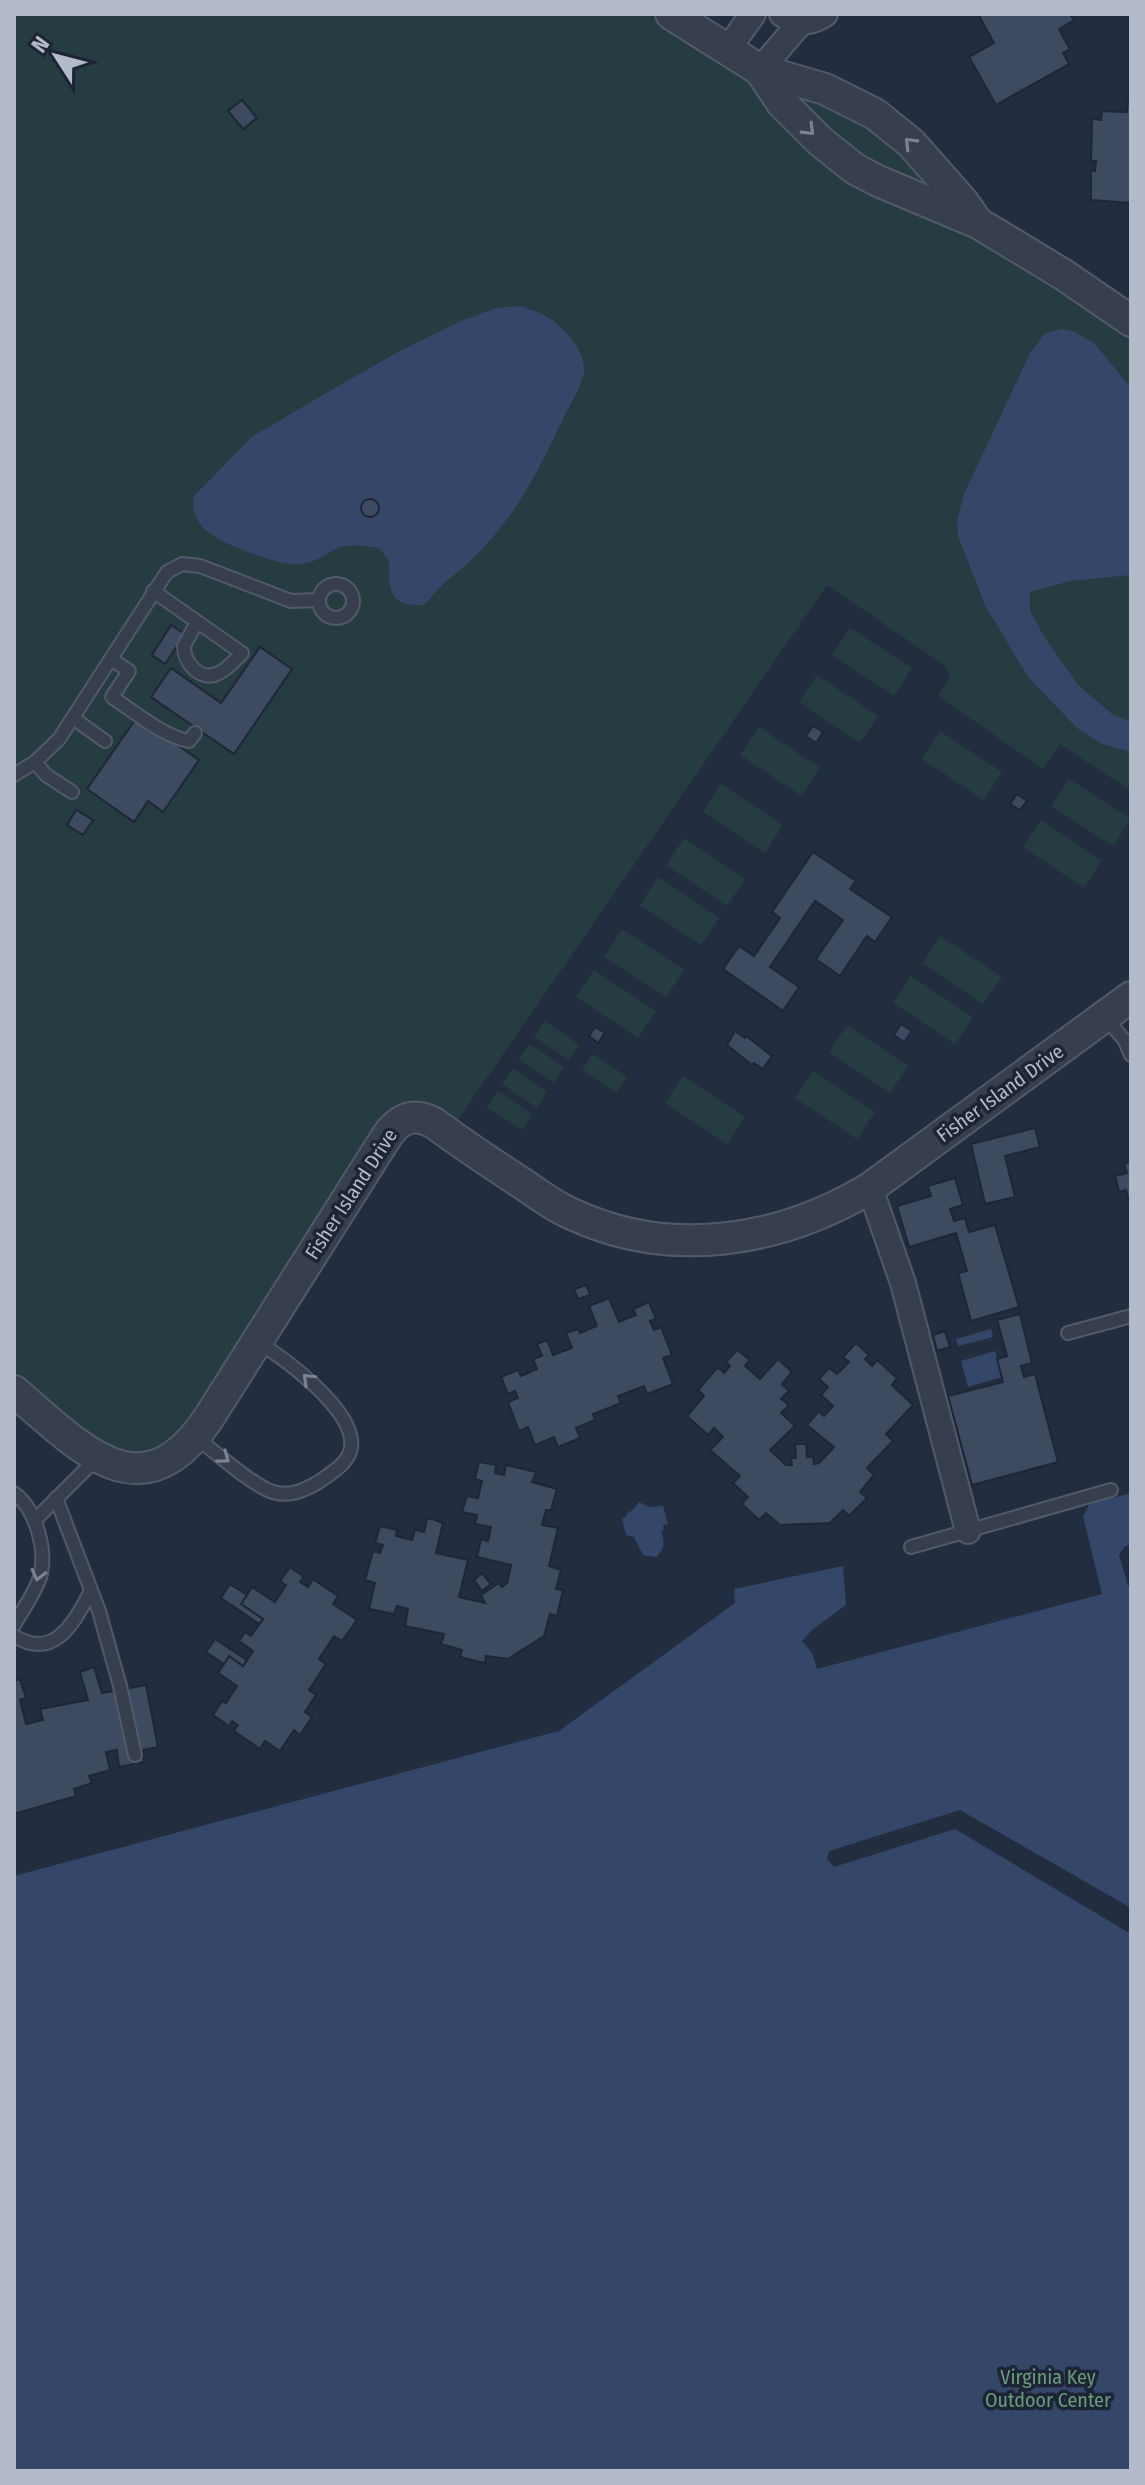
<svg xmlns="http://www.w3.org/2000/svg" width="1145" height="2485" viewBox="0 0 1145 2485" font-family="'Fira Sans Condensed',sans-serif">
	<style>
		.green { fill: #253c41 }
		.water { fill: #354768 }
		.pier { fill: #232d40 }
		.building { fill: #3e4a60; stroke: #1e2637; stroke-width: 2 }
		.lines { fill: none; stroke-linecap: round; stroke-linejoin: round }
		.service-casing { stroke: #525a6a; stroke-width: 16 }
		.minor-casing { stroke: #525a6a; stroke-width: 28 }
		.tertiary-casing { stroke: #525a6a; stroke-width: 34 }
		.service { stroke: #373f4f; stroke-width: 12 }
		.minor { stroke: #373f4f; stroke-width: 24 }
		.tertiary { stroke: #373f4f; stroke-width: 30 }
		.oneway { stroke: #7b8393 }
		.labels { text-anchor: middle; dominant-baseline: central; stroke-width: 7; stroke-linejoin: round; paint-order: stroke }
		.street-label { font-size: 20px; fill: #b3baca; stroke: #1c2435 }
		.park-label { font-size: 20px; fill: #689d78; stroke: #1c2435 }
	</style>
	<rect width="100%" height="100%" fill="#232d40"/>
	<g class="green">
		<polygon points="14,14 647,14 681,32 731,66 928,210 1131,329 1131,791 1060,744 1043,769 938,696 950,678 944,665 827,585 455,1124 421,1104 407,1102 393,1113 172,1448 119,1456 14,1378"/>
		<polygon points="782,87 868,118 919,169 921,178 911,184 846,153"/>
		<polygon points="850,628 912,668 894,696 832,655"/>
		<polygon points="817,675 878,716 860,743 799,702"/>
		<polygon points="759,727 820,768 802,796 740,755"/>
		<polygon points="940,731 1002,772 984,800 922,759"/>
		<polygon points="1069,779 1131,819 1113,846 1051,806"/>
		<polygon points="721,784 783,825 765,853 703,812"/>
		<polygon points="1041,820 1102,861 1084,888 1023,847"/>
		<polygon points="684,838 745,879 727,906 666,865"/>
		<polygon points="658,877 719,918 701,945 640,905"/>
		<polygon points="622,929 684,970 666,997 604,957"/>
		<polygon points="940,936 1002,977 983,1004 922,963"/>
		<polygon points="594,970 656,1011 638,1038 576,997"/>
		<polygon points="911,976 973,1017 955,1044 893,1003"/>
		<polygon points="545,1021 579,1045 569,1060 534,1037"/>
		<polygon points="847,1025 908,1066 890,1093 829,1052"/>
		<polygon points="530,1044 564,1067 554,1083 518,1059"/>
		<polygon points="593,1054 627,1077 617,1093 582,1070"/>
		<polygon points="513,1068 547,1092 537,1108 502,1084"/>
		<polygon points="813,1071 875,1112 857,1139 795,1098"/>
		<polygon points="683,1076 745,1117 727,1144 665,1103"/>
		<polygon points="498,1091 532,1114 522,1130 486,1107"/>
	</g>
	<g class="water">
		<path d="M521,306c8,4 20,6 28,12 16,10 37,34 35,54 -2,14 -14,32 -20,45 -32,67 -56,115 -115,162 -10,8 -16,18 -26,26 -35,2 -34,-17 -34,-44l-10,-13c-12,-2 -32,-5 -43,1 -16,8 -20,14 -39,15 -19,2 -86,-23 -96,-39 -7,-9 -9,-18 -7,-29l59,-60 75,-44 68,-39 65,-32 35,-13z"/>
		<polygon points="1062,329 1073,331 1095,344 1131,388 1131,575 1070,581 1030,592 1030,610 1043,635 1078,685 1112,714 1131,722 1131,752 1102,744 1077,728 1028,677 985,605 958,536 957,521 964,494 1030,353 1045,333"/>
		<polygon points="991,1329 993,1337 958,1346 956,1339"/>
		<polygon points="995,1351 1002,1377 968,1387 961,1361"/>
		<polygon points="1131,1493 1131,1545 1125,1546 1119,1555 1128,1586 1131,1587 1131,2471 14,2471 14,1876 559,1731 735,1603 734,1589 843,1566 846,1605 813,1629 802,1641 812,1653 817,1669 1102,1594 1083,1516 1090,1504"/>
		<path d="M639,1502l10,5 14,-1 5,18 -5,1 1,5 -3,1c4,11 4,18 -5,26l-13,-2 -9,-18 -8,-2 -4,-17 5,-2v-3l6,-3z"/>
	</g>
	<polygon class="pier" points="960,1810 1131,1908 1131,1934 955,1829 834,1867 827,1859 829,1851"/>
	<g class="building">
		<polygon points="978,14 1070,14 1074,20 1059,29 1070,49 1063,53 1069,64 996,105 969,57 994,43"/>
		<polygon points="242,100 257,118 243,129 228,111"/>
		<polygon points="1128,100 1131,100 1131,203 1091,200 1091,170 1095,171 1096,161 1091,161 1092,119 1101,120 1102,111 1127,112"/>
		<circle cx="370" cy="508" r="9"/>
		<polygon points="171,625 185,634 165,664 152,655"/>
		<polygon points="260,647 292,669 234,754 151,697 171,668 221,703"/>
		<polygon points="137,717 199,760 163,812 148,801 134,822 87,789"/>
		<polygon points="813,726 823,732 816,743 806,736"/>
		<polygon points="1017,794 1027,801 1020,810 1010,804"/>
		<polygon points="76,810 93,820 83,835 67,825"/>
		<polygon points="813,852 856,881 850,889 892,917 875,942 867,936 840,976 816,959 843,920 815,901 770,967 799,987 783,1011 723,969 739,946 754,956 780,918 772,912"/>
		<polygon points="901,1024 912,1031 904,1042 894,1035"/>
		<polygon points="595,1027 605,1033 598,1043 589,1036"/>
		<polygon points="735,1031 745,1038 746,1036 772,1056 763,1069 754,1063 752,1065 727,1045"/>
		<polygon points="1035,1128 1040,1147 1005,1156 1015,1197 985,1204 971,1144"/>
		<polygon points="1131,1162 1131,1209 1126,1190 1119,1192 1115,1176 1127,1173 1124,1164"/>
		<polygon points="955,1178 963,1205 950,1209 954,1221 965,1218 969,1232 995,1225 1019,1307 971,1321 958,1273 967,1271 956,1233 909,1247 897,1206 931,1196 928,1186"/>
		<polygon points="586,1285 590,1295 578,1299 574,1289"/>
		<polygon points="609,1298 619,1322 636,1315 633,1309 649,1302 656,1319 650,1321 654,1330 661,1327 672,1355 663,1358 673,1384 647,1394 644,1386 618,1396 621,1403 593,1414 595,1420 576,1428 580,1438 558,1447 554,1437 535,1445 528,1427 519,1431 508,1402 518,1398 515,1391 508,1394 501,1377 518,1370 521,1376 537,1369 533,1359 542,1356 537,1344 547,1340 553,1355 572,1348 566,1333 578,1329 580,1333 597,1326 589,1306"/>
		<polygon points="1020,1314 1032,1363 1021,1366 1024,1377 1035,1374 1058,1462 972,1485 948,1396 1003,1382 997,1359 1007,1356 997,1320"/>
		<polygon points="945,1331 950,1347 937,1351 933,1335"/>
		<polygon points="856,1343 869,1355 865,1359 872,1366 877,1360 897,1378 892,1385 913,1405 886,1434 893,1441 867,1468 874,1475 860,1492 867,1498 849,1516 843,1510 830,1523 780,1525 766,1513 759,1520 742,1504 748,1497 733,1483 740,1476 710,1450 723,1437 714,1428 708,1435 687,1416 704,1396 698,1390 718,1367 724,1373 730,1366 726,1362 737,1350 750,1360 745,1366 760,1379 778,1359 792,1372 782,1384 789,1391 781,1399 789,1405 781,1413 795,1426 770,1450 786,1465 792,1465 791,1458 796,1458 795,1444 806,1444 807,1457 813,1457 814,1464 819,1463 834,1447 807,1425 819,1411 824,1416 833,1406 821,1395 828,1387 819,1379 829,1368 837,1374 849,1362 843,1357"/>
		<polygon points="479,1462 496,1465 495,1473 504,1475 506,1465 536,1472 532,1482 557,1489 551,1510 546,1510 542,1525 558,1528 549,1566 561,1570 556,1589 563,1590 557,1616 550,1614 544,1636 508,1659 486,1656 485,1663 460,1657 462,1650 441,1644 444,1634 405,1626 408,1609 397,1606 394,1614 369,1609 375,1583 365,1580 373,1551 380,1553 383,1545 375,1543 380,1526 397,1530 396,1536 412,1540 415,1530 424,1532 427,1519 432,1519 443,1523 436,1553 468,1560 459,1597 485,1603 481,1595 499,1583 502,1587 507,1583 511,1565 477,1557 481,1539 488,1541 491,1527 475,1524 477,1515 462,1512 467,1496 478,1498 482,1481 475,1479"/>
		<polygon points="290,1567 304,1577 300,1582 308,1587 313,1579 338,1596 333,1604 357,1620 342,1641 334,1636 319,1659 326,1664 309,1690 316,1695 305,1712 312,1717 300,1735 294,1730 280,1751 265,1741 260,1749 234,1731 238,1725 232,1721 229,1726 213,1715 222,1701 226,1703 237,1686 218,1673 229,1656 243,1666 253,1651 239,1641 245,1632 251,1636 263,1619 241,1604 252,1587 275,1602 286,1585 280,1581"/>
		<polygon points="482,1573 491,1584 482,1591 474,1580"/>
		<polygon points="230,1584 247,1595 241,1604 263,1619 259,1624 221,1598"/>
		<polygon points="215,1639 247,1660 243,1666 229,1656 224,1664 206,1652"/>
		<polygon points="94,1667 102,1693 146,1685 158,1747 143,1750 144,1762 119,1767 117,1750 106,1752 110,1770 89,1776 92,1783 74,1789 76,1796 14,1814 14,1681 20,1679 26,1698 20,1700 26,1724 43,1720 40,1709 88,1700 80,1672"/>
	</g>
	<g class="lines">
		<g class="service-casing">
			<g id="service">
				<circle cx="336" cy="601" r="17"/>
				<path d="M153,591l86,60 3,2c-12,13 -30,33 -48,16 -7,-7 -10,-13 -10,-23l13,-24"/>
				<path d="M111,659l18,12 -17,26c21,14 52,40 77,44l6,-8"/>
				<polyline points="73,718 105,741"/>
				<polyline points="35,762 46,775 72,792"/>
				<polyline points="14,775 35,762 59,739 167,572 182,564 200,566 291,601 319,600"/>
				<polyline points="1106,1018 1125,1041 1131,1055"/>
				<polyline points="1068,1333 1131,1316"/>
				<path d="M195,1437c21,15 53,45 75,54 17,7 33,0 47,-8 12,-8 32,-20 34,-35 6,-37 -67,-90 -95,-107"/>
				<path d="M14,1493c22,16 32,55 27,81 -5,18 -18,35 -27,51"/>
				<polyline points="56,1498 99,1611 120,1686 135,1755"/>
				<polyline points="34,1521 97,1458"/>
				<polyline points="911,1547 1111,1490"/>
				<path d="M14,1636c41,25 60,-14 77,-45"/>
			</g>
		</g>
		<g class="minor-casing">
			<g id="minor">
				<path d="M782,14c15,10 28,10 43,0"/>
				<polyline points="728,49 753,14"/>
				<polyline points="760,70 801,22"/>
				<polyline points="870,1188 903,1283 968,1531"/>
			</g>
		</g>
		<g class="tertiary-casing">
			<g id="tertiary">
				<polyline points="671,14 760,70 825,89 875,114 911,143 963,202 977,222"/>
				<polyline points="760,70 782,103 820,141 855,169 878,181 978,223 1064,275 1131,321"/>
				<path d="M14,1391c65,55 127,127 194,28l179,-283c13,-18 26,-24 47,-13 28,21 57,40 86,59 17,11 33,24 52,32 98,46 208,28 298,-26l261,-191"/>
			</g>
		</g>
		<use href="#service" class="service"/>
		<use href="#minor" class="minor"/>
		<use href="#tertiary" class="tertiary"/>
	</g>
	<defs><path id="oneway-chevron" d="M-2-3.5L2.5 0L-2 3.5" fill="none" stroke-width="1.6" stroke-linecap="round" stroke-linejoin="round" transform="scale(2)"/></defs>
	<g class="oneway">
		<use href="#oneway-chevron" transform="translate(809 130) rotate(45)"/>
		<use href="#oneway-chevron" transform="translate(910 143) rotate(-135)"/>
		<use href="#oneway-chevron" transform="translate(308 1379) rotate(-136)"/>
		<use href="#oneway-chevron" transform="translate(224 1458) rotate(37)"/>
		<use href="#oneway-chevron" transform="translate(38 1575) rotate(104)"/>
	</g>
	<g class="labels">
		<g class="street-label">
			<text transform="translate(1000 1093) rotate(-36)">Fisher Island Drive</text>
			<text transform="translate(351 1194) rotate(-57)">Fisher Island Drive</text>
		</g>
		<g class="park-label">
			<text x="1048" y="2377">Virginia Key<tspan x="1048" dy="23">Outdoor Center</tspan></text>
		</g>
	</g>
	<rect width="1145" height="2485" fill="none" stroke="#b3baca" stroke-width="32"/>
	<g transform="translate(56 56) rotate(306)" stroke="#1c2435" stroke-width="6" paint-order="stroke">
	<path d="M0-6L14 30L0 20L-14 30Z" fill="#b3baca"/>
	<text y="-12" font-size="22" font-weight="bold" text-anchor="middle" fill="#b3baca">N</text>
	</g>
</svg>
